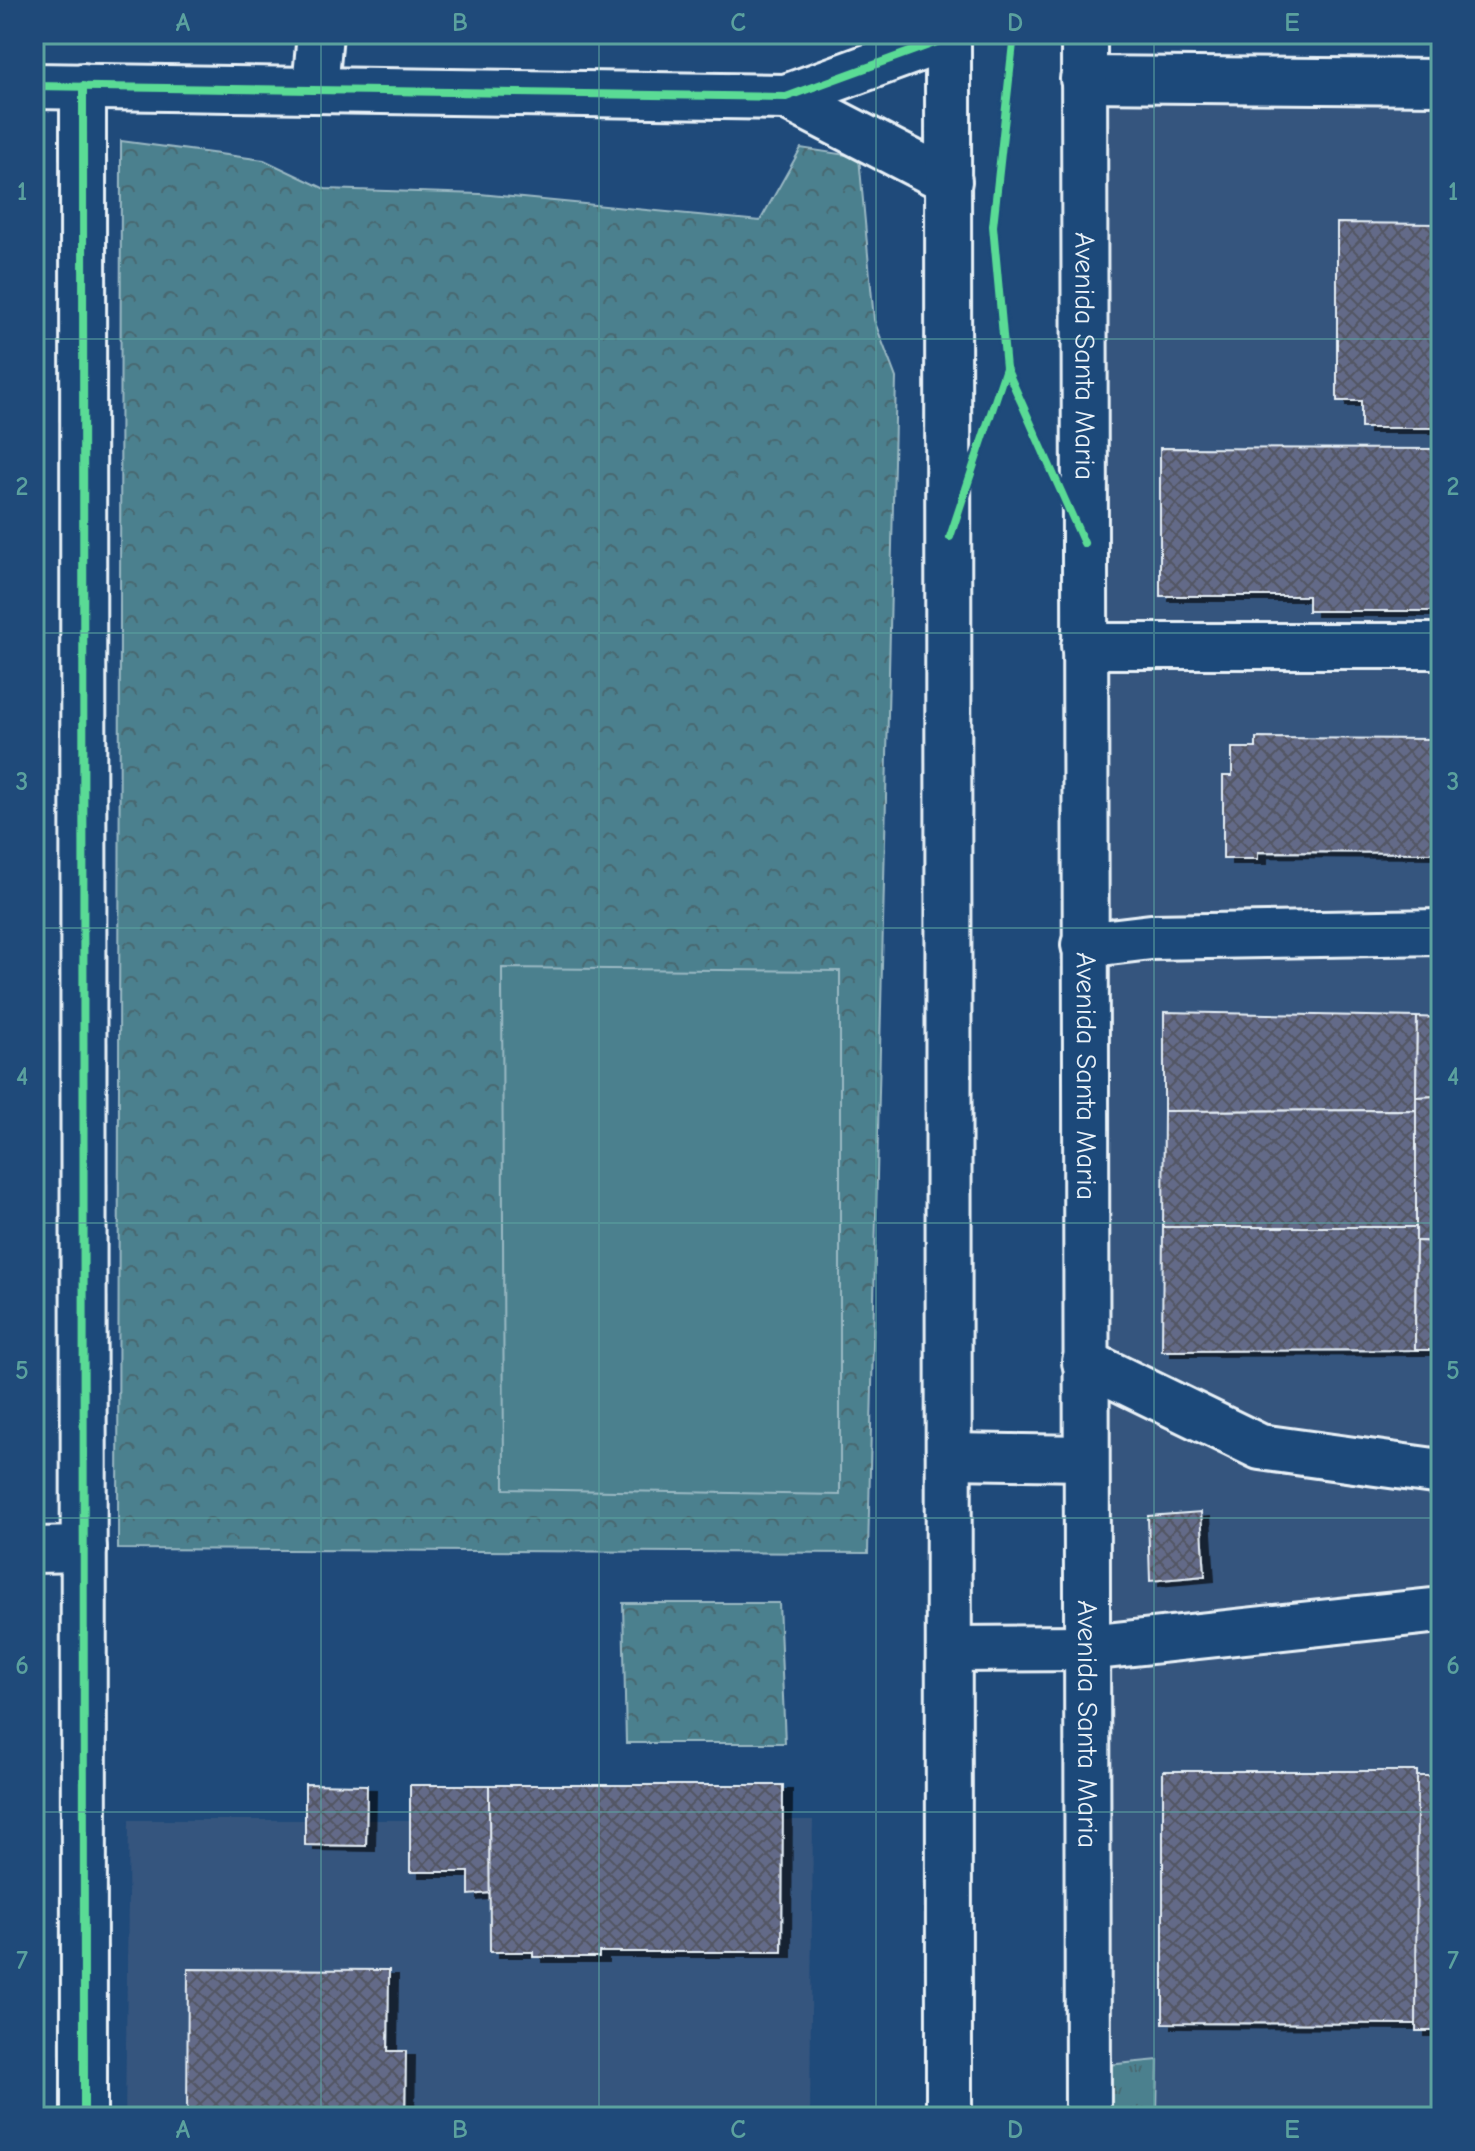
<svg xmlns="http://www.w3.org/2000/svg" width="1475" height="2151" viewBox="0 0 1475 2151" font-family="'Comic Neue',sans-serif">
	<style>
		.built { fill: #34547e }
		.grass { fill: url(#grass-tufts); stroke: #9ab8c3; stroke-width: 2 }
		.park { fill: url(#park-crowns); stroke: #9ab8c3; stroke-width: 2 }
		.pitch { fill: #4b808e; stroke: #9ab8c3; stroke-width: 2 }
		.building { fill: url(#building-cross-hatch); stroke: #e8f1f8; stroke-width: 2; filter: url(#shadow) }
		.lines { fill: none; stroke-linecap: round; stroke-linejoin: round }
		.minor-casing { stroke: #e8f1f8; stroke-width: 50 }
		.major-casing { stroke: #e8f1f8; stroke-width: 50 }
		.minor { stroke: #1f4a7a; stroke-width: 44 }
		.major { stroke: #1f4a7a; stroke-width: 44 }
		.cycleway-casing { stroke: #1f4a7a; stroke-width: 13 }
		.cycleway { stroke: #5adb95; stroke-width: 8 }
		.grid { fill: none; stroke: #5ba19e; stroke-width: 2; stroke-opacity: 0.55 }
		.labels { text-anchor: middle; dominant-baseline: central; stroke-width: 7; stroke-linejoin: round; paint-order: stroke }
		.street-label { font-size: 28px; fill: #e8f1f8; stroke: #1f4a7a }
		.neatline { fill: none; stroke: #5ba19e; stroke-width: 3 }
		.grid-label { font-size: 26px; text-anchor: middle; font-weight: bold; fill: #5ba19e }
	</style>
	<defs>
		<pattern id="grass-tufts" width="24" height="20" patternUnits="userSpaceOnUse" patternTransform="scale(2)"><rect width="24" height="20" fill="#4b808e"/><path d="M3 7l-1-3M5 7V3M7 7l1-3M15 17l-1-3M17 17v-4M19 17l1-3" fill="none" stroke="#49676f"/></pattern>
		<pattern id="park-crowns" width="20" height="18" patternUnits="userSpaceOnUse" patternTransform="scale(2)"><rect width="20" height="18" fill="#4b808e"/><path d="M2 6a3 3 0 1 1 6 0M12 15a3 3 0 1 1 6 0" fill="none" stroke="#49676f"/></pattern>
		<pattern id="building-cross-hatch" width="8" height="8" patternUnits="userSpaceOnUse" patternTransform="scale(2)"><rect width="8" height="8" fill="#646b88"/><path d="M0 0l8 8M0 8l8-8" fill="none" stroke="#525663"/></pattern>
		<filter id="shadow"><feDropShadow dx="9" dy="5" stdDeviation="0" flood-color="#0009"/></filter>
	</defs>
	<rect width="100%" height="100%" fill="#1f4a7a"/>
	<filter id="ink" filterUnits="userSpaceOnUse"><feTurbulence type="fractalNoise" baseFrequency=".0125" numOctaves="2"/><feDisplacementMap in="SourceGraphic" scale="16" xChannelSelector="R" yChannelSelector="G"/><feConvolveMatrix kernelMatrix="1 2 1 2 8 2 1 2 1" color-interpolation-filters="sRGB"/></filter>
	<g filter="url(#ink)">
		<g class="built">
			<polygon points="1083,79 1441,82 1441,2117 1087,2117"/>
			<polygon points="129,1820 813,1820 810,2117 125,2117"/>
		</g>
		<polygon class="grass" points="1158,2060 1157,2117 1107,2117 1107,2065"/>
		<g class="park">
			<polygon points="121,141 264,160 325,189 480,194 760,221 801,148 859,157 874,320 896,378 868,1553 118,1549"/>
			<polygon points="623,1603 779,1603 785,1743 626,1743"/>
		</g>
		<polygon class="pitch" points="502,968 840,971 840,1495 504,1489"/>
		<g class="building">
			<polygon points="1337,223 1441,224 1441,428 1361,428 1361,401 1337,401"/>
			<polygon points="1160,448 1441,449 1441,611 1308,611 1308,596 1160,596"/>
			<polygon points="1256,738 1441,739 1441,853 1258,852 1258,859 1223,859 1223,776 1232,776 1232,748 1256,748"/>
			<polygon points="1164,1012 1417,1017 1416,1110 1164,1111"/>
			<polygon points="1417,1017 1441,1018 1441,1096 1416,1097"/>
			<polygon points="1441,1096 1441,1242 1416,1241 1416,1097"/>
			<polygon points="1416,1110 1416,1227 1163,1227 1164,1111"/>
			<polygon points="1163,1227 1416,1227 1415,1350 1162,1351"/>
			<polygon points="1416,1241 1441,1242 1441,1350 1415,1350"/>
			<polygon points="1201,1512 1205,1576 1150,1581 1148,1516"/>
			<polygon points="1163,1771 1417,1771 1417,2024 1163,2023"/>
			<polygon points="1417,1776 1441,1776 1441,2031 1416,2031"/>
			<polygon points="305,1784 367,1785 366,1846 305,1845"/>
			<polygon points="410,1785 489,1785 490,1893 469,1895 469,1872 410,1872"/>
			<polygon points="489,1785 783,1785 782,1952 599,1952 599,1957 533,1957 533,1952 490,1952"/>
			<polygon points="188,1969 389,1970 388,2051 406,2051 405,2117 187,2117"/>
		</g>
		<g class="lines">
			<g class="minor-casing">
				<g id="minor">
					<polyline points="1083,79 1441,82"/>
					<polyline points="34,86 786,97 948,38"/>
					<polyline points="83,86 84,2117"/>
					<polyline points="315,88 320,34"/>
					<polyline points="786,97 949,181"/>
					<polyline points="1084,646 1441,646"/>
					<polyline points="1084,945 1151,937 1441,932"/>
					<polyline points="1085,1362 1260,1447 1441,1472"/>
					<polyline points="34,1550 84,1549"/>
					<polyline points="1087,1648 1441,1610"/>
				</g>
			</g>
			<g class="major-casing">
				<g id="major">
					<polyline points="948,34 949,2117"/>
					<path id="s1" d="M1084,34l4,2083"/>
					<polyline points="949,1456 1085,1458"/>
					<polyline points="949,1649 1087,1648"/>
				</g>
			</g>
			<use href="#minor" class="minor"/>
			<use href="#major" class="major"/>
			<g class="cycleway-casing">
				<g id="cycleway">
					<polyline points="34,86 786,97 948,38"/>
					<polyline points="83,86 84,2117"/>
					<polyline points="1006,368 993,226 1014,34"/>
					<polyline points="950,537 1006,368 1084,543"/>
				</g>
			</g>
			<use href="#cycleway" class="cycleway"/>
		</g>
	</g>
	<path class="grid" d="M321,34v2083M599,34v2083M876,34v2083M1154,34v2083M34,339h1407M34,633h1407M34,928h1407M34,1223h1407M34,1518h1407M34,1812h1407"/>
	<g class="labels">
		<g class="street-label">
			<text stroke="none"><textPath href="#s1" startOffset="322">Avenida Santa Maria</textPath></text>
			<text stroke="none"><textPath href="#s1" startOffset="1042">Avenida Santa Maria</textPath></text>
			<text stroke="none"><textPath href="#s1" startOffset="1690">Avenida Santa Maria</textPath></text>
		</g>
	</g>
	<rect width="1475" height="2151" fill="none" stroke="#1f4a7a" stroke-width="88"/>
	<rect x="44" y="44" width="1387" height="2063" class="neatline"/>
	<g class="grid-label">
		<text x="183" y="31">A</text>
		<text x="460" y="31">B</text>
		<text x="738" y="31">C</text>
		<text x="1015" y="31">D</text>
		<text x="1292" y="31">E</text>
		<text x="22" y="200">1</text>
		<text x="1453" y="200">1</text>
		<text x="22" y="495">2</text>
		<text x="1453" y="495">2</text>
		<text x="22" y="790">3</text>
		<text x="1453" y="790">3</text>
		<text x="22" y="1085">4</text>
		<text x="1453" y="1085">4</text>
		<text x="22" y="1379">5</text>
		<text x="1453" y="1379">5</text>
		<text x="22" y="1674">6</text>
		<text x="1453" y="1674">6</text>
		<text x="22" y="1969">7</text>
		<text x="1453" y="1969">7</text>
		<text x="183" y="2138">A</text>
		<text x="460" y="2138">B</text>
		<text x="738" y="2138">C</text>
		<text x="1015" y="2138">D</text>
		<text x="1292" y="2138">E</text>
	</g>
</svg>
